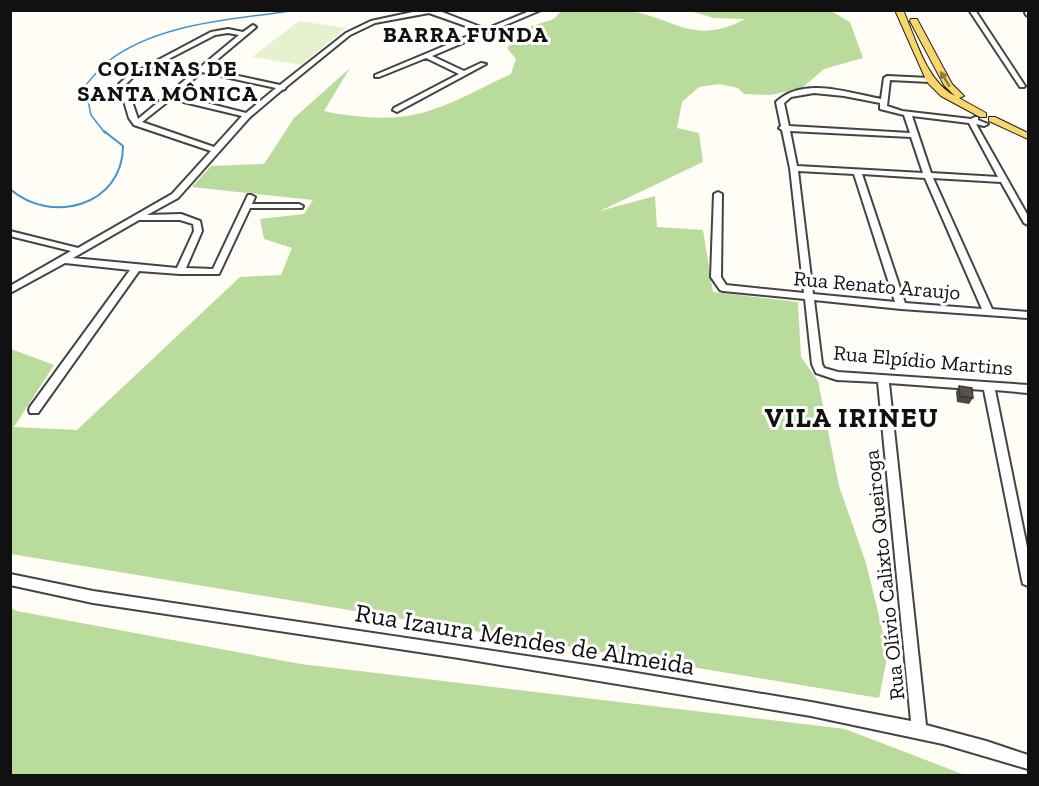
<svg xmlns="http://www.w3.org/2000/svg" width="1039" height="786" viewBox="0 0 1039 786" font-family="'Zilla Slab',serif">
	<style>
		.forest { fill: #b9dc9c }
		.pitch { fill: #e6f2cf }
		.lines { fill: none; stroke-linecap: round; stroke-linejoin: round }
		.stream-far1 { stroke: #3f96cf; stroke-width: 1.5 }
		.stream { stroke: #3f96cf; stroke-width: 2 }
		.minor-casing { stroke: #444; stroke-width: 4 }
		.major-casing { stroke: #222; stroke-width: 2 }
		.minor { fill: #fff; fill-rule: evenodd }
		.major { fill: #f9d66b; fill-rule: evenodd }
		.wall { fill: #4d4742 }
		.building { fill: #5a524d; stroke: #3f3936; stroke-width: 1.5 }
		.oneway { fill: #917d42 }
		.labels { text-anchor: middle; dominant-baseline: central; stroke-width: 6; stroke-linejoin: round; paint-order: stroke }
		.street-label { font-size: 21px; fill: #111; stroke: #fff }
		.far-district-label { font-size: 22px; font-weight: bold; letter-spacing: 1.5px; fill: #111; stroke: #fff }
		.near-street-label { font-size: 26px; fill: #111; stroke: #fff }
		.district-label { font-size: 27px; font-weight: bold; letter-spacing: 1.5px; fill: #111; stroke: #fff }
	</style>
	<rect width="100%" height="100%" fill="#fffdf5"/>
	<g class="forest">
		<path d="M561,11c22,-1 48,-4 69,0 47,8 64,35 115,8l-31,-1 -24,-7h141l19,11 13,36 -39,11 -22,19 -31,7 -27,-1 -6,-6 -19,-4 -20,3 -17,15 -5,26 22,5 4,29 -103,49 55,-15 2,31 46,3 10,62 85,10 3,55 17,24 21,105 27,77 22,90 -9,45 -868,-144v-205l43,16 -40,62 63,3 163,-153 41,-2 11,-27 -28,-9 -4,-20 44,-5 9,-14 -121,-13 19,-21 53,-2 30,-46 56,-50 -26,43c20,5 53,8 74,6 39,-3 78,-27 113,-43l5,-15 -9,-11 19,-20 28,-9z"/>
		<polygon points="10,608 17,611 301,664 845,729 965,775 11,775"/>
	</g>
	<polygon class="pitch" points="299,21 346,28 301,65 252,57"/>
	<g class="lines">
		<path class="stream-far1" d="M105,133l-14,-18 -6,-29c7,-8 14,-17 22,-24 50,-39 123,-42 183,-51"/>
		<g class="stream">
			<polyline points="10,176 10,182"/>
			<path d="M10,189c41,36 113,17 113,-43l-19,-15"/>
		</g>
		<g class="minor-casing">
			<g id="minor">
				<path d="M422,10h15l49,19 46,-19h9l-109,46 32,15 17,-8 5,1 -89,48 -4,-2 1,-2 65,-34 -33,-16 -47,19h-4v-2l105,-44 -51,-18 -54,10 -25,12 -64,52 -1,2 -3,1 -32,27 -72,81 -31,17 34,-1 19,7 2,10 -16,37 27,1 35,-74h3l4,2 -3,7h47l4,2 -1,2h-52l-31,66h-39l-41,-3 -101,142h-8l-1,-3 1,-3 100,-137 -65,-7 -55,30v-7l61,-35 -61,-15v-5l68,17 94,-54 39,-43 -77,-26 -5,-7 -10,-34 1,-1 8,-7 83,-44 17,-3 15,3 10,-7 3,2 -1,1 -49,41 74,16 66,-52 25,-12zM228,33l11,2 -101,84 -12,-35 6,-6 83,-43zM202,72l74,16 -30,25 -71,-18zM171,99l71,17 -28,31 -72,-25zM139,220h41l13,4 1,7 -17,37 -104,-10z"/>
				<polygon points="969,10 975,10 1025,86 1024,87 1020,87"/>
				<polygon points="1024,10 1028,10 1028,16 1026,15"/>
				<path d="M887,76l43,2 3,2 -3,2 -40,-2 -3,26 15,5 69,8 4,-2h3v3l10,4 -4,2 -8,-2 52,92v9l-4,-2 -23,-41 -68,-4 59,131 36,3v6l-127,-9 -87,-9 8,64 2,4 14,4 190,13v8l-33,-3 33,162v34l-5,-2 -1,-4 -38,-190 -95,-7 37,342 60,16 42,14v14l-85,-25 -132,-28 -352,-58 -366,-55 -83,-18v-11l83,17 513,77 205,34 100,19 -33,-339 -41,-2 -21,-7 -4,-9 -7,-65 -82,-8 -3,-1 -9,-13 3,-83 4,-2 4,2 -1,83 5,8 78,8 -14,-125 -8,-38 -3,-2 2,-2 -5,-24c27,-26 73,-9 105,-3l3,-21zM814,93l30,3 36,7v6l24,6 6,18 -121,-7 -5,-23 7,-6zM912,116l57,7 29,54 -67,-4zM790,131l121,6 12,36 -126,-7zM798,171l56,3 41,128 -82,-8zM862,174l63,4 57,131 -77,-6z"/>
			</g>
		</g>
		<g class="major-casing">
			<g id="major">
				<path d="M895,10h8c13,29 23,71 52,86l-11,-11 -34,-64 1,-2h6l35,65 12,12 -5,2 27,15v4h-6l-39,-21 -14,-14z"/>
				<polygon points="989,117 995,117 1028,133 1028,139 989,121"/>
			</g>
		</g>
		<use href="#minor" class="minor"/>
		<use href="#major" class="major"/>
	</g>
	<polygon class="wall" points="959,386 973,398 969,404 957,402 956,392"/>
	<polygon class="building" points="959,386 972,388 973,398 960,396"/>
	<defs><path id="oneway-solid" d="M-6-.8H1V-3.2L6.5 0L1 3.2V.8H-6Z" transform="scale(1.5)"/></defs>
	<use class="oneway" href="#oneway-solid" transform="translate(945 79) rotate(-121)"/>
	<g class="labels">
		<g class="street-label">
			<text transform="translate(877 285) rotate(5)">Rua Renato Araujo</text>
			<text transform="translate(923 360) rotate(5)">Rua Elpídio Martins</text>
			<text transform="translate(884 575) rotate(-96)">Rua Olívio Calixto Queiroga</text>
		</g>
		<g class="far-district-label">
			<text x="466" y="34">BARRA FUNDA</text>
			<text x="168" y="68">COLINAS DE<tspan x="168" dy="25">SANTA MÔNICA</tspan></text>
		</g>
		<g class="near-street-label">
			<text transform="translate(525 639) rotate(9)">Rua Izaura Mendes de Almeida</text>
		</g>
		<g class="district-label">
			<text x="852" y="418">VILA IRINEU</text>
		</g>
	</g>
	<rect width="1039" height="786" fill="none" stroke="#111111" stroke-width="24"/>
</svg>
